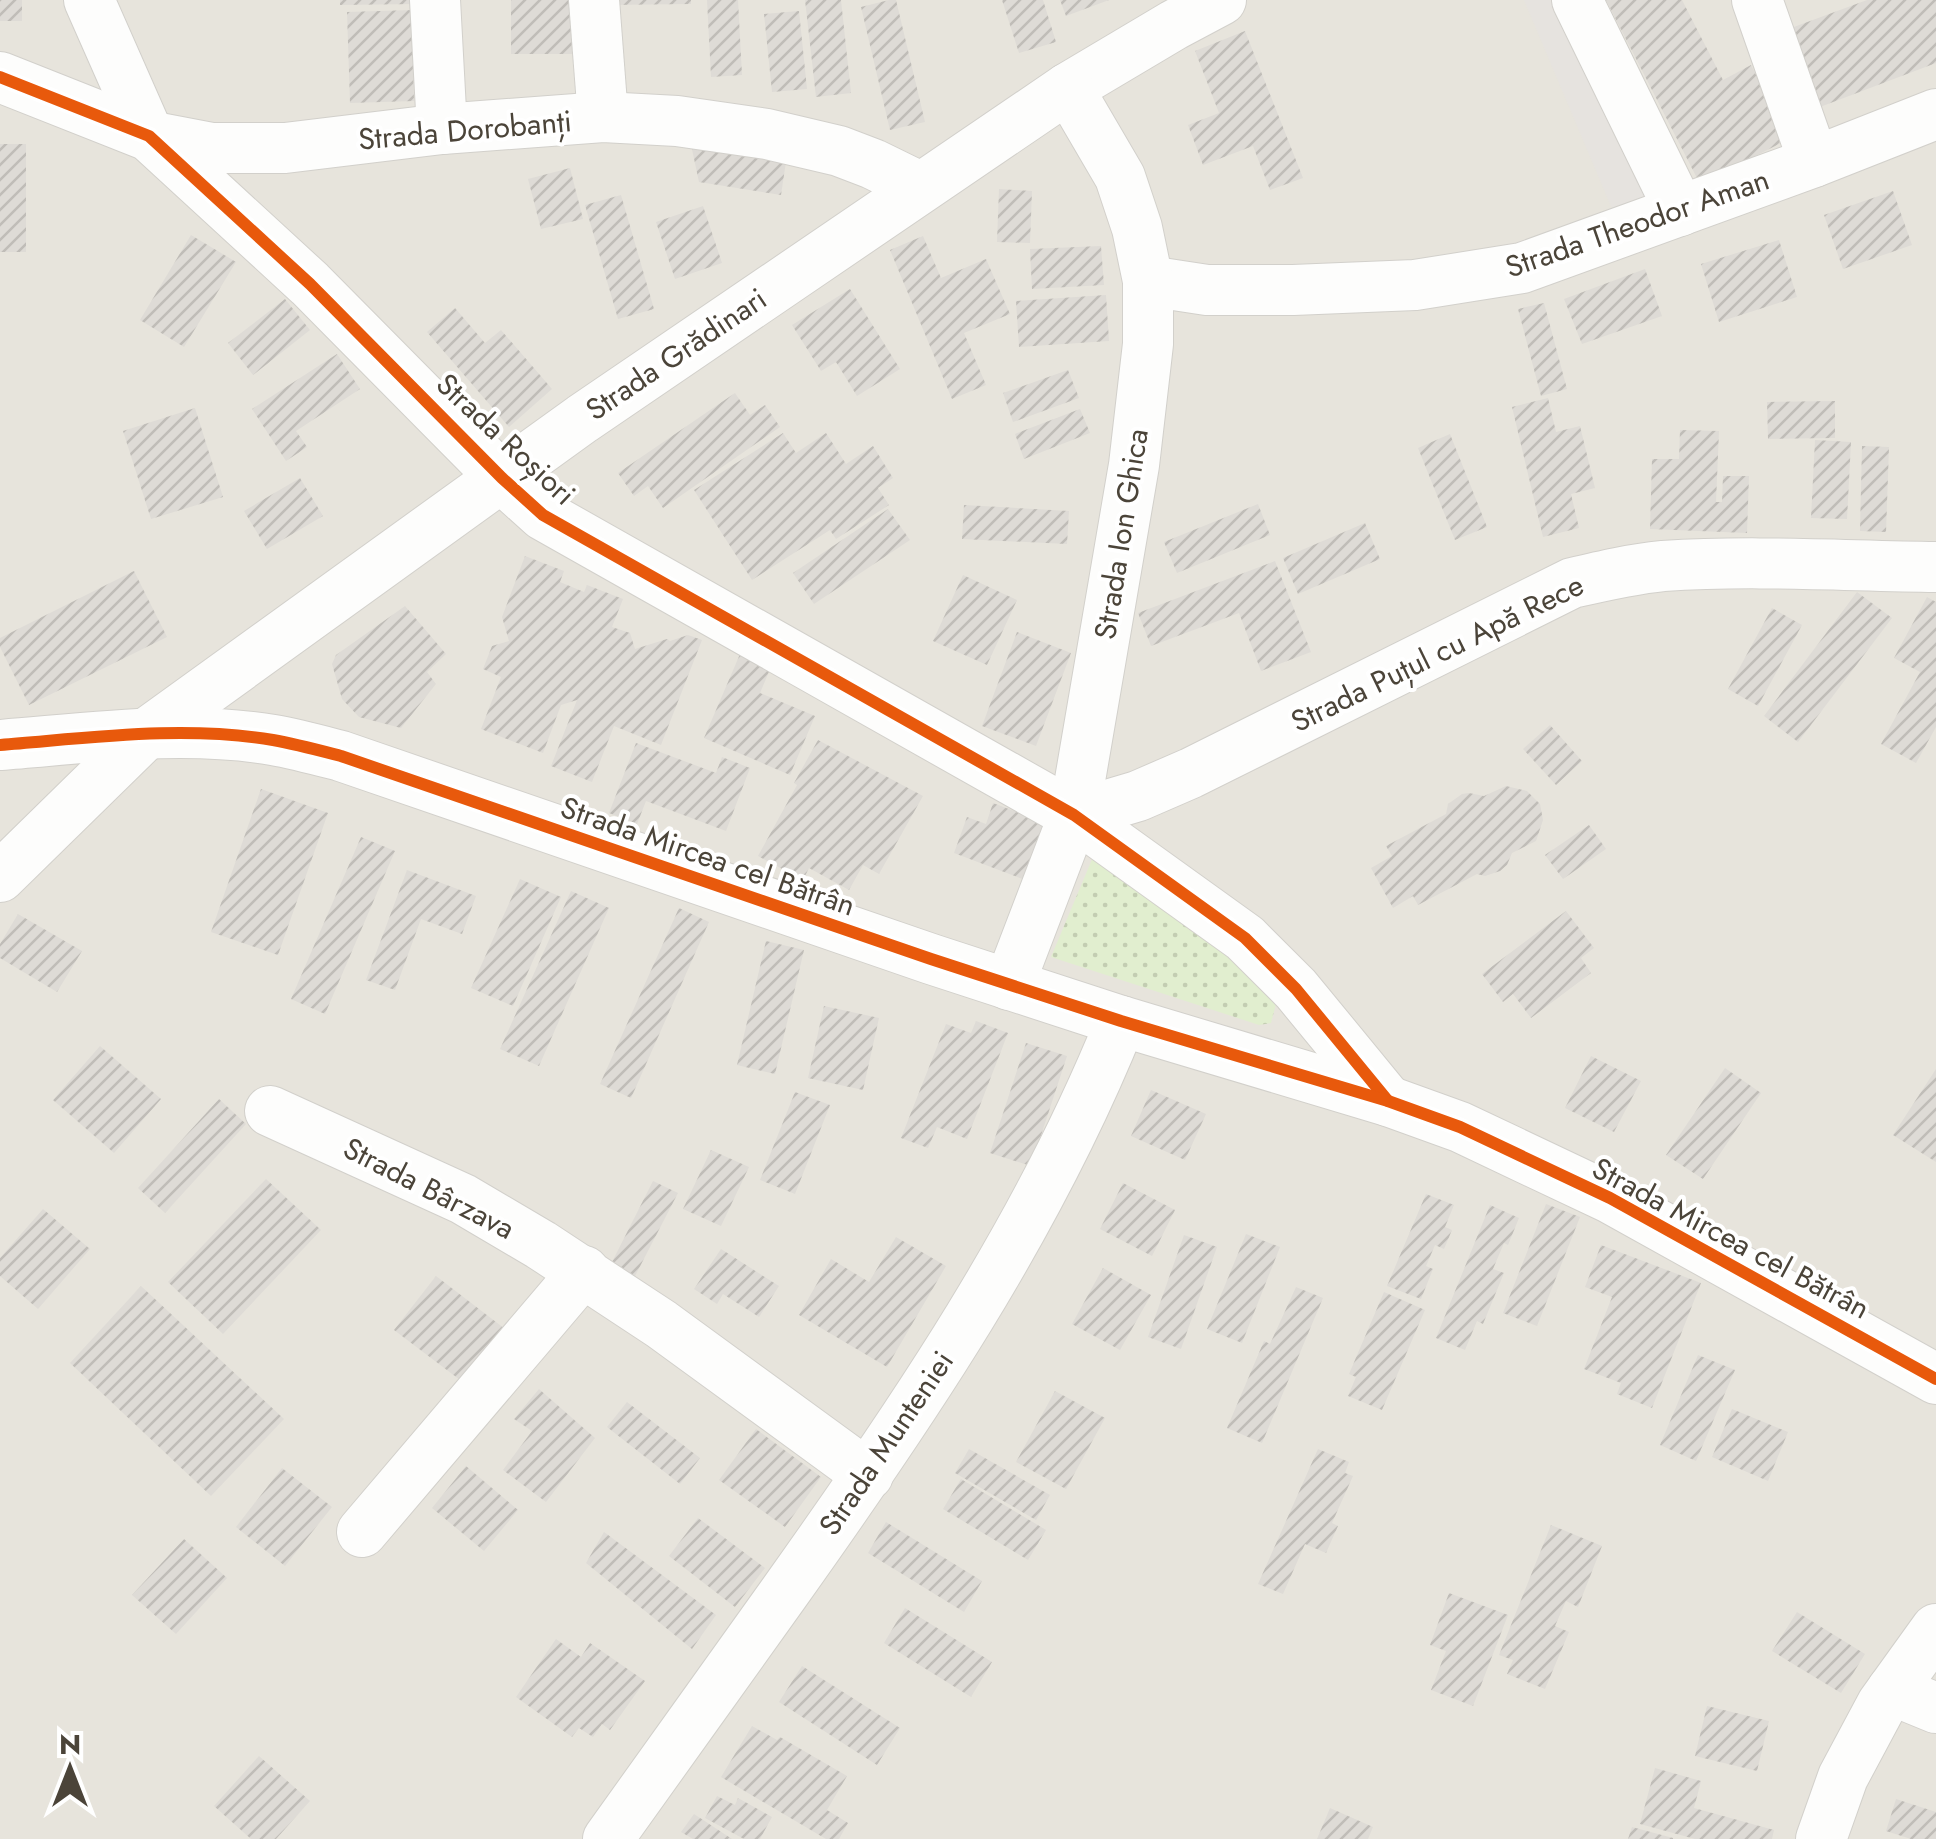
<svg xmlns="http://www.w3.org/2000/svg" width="1936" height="1839" viewBox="0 0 1936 1839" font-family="Jost,sans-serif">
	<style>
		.residential { fill: #e7e4dc }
		.park { fill: url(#park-dots) }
		.parking { fill: #e6e3df }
		.building { fill: url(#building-hatch) }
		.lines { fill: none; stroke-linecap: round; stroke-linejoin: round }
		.minor-casing { stroke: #d2d0cb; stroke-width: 52 }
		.minor { stroke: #fdfdfc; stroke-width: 50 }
		.cycleway-casing { stroke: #fff; stroke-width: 19 }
		.cycleway { stroke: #e8590c; stroke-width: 12 }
		.labels { text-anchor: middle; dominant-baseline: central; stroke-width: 8; stroke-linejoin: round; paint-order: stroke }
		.street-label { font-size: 30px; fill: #4b4439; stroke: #fff }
	</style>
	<defs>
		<pattern id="park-dots" width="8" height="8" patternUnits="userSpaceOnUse" patternTransform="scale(2.5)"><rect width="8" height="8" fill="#e1eecf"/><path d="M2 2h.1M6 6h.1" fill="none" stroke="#c3cdb2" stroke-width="1.8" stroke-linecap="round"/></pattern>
		<pattern id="building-hatch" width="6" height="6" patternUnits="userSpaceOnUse" patternTransform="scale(2.5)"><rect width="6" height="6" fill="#dedbd6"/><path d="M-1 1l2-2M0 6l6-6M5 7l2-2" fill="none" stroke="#c0bdb8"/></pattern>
	</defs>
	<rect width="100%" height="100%" fill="#f4f2ee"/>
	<rect class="residential" x="0" y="0" width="1936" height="1839"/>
	<polygon class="park" points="1093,857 1248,969 1277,1000 1271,1023 1259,1025 1051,957"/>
	<polygon class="parking" points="1524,0 1585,0 1675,217 1624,237"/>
	<g class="building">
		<rect x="0" y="0" width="22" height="21"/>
		<polygon points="340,0 418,0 418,4 340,5"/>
		<polygon points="511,0 572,0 573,54 511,54"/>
		<polygon points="610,0 691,0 691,4 610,5"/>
		<polygon points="707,0 738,0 742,75 711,77"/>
		<polygon points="805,0 841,0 851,93 816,97"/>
		<polygon points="889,0 896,0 925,122 890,130 861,7"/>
		<polygon points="1002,0 1043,0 1056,42 1019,53"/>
		<polygon points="1060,0 1109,0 1066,16"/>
		<polygon points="1606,0 1682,0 1723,80 1751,65 1789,139 1700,184"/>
		<polygon points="1867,0 1936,0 1936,63 1812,110 1783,31"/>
		<polygon points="412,10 414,101 350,103 347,12"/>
		<polygon points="799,11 807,89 772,92 764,14"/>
		<polygon points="1245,31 1303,178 1270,190 1253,146 1203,165 1188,125 1219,113 1195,51"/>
		<polygon points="690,140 787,155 781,195 699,182"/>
		<rect x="0" y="144" width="26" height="108"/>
		<polygon points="570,168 583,219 541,229 528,179"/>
		<polygon points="999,189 1032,191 1030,243 997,242"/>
		<polygon points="1893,191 1912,245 1843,269 1824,215"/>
		<polygon points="621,195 654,309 618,319 585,205"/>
		<polygon points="703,206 722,263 675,279 656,222"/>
		<polygon points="191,235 236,262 184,347 140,320"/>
		<polygon points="923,236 941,278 986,259 1010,314 964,333 986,385 952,399 890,250"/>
		<polygon points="1779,240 1797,297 1719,322 1701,264"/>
		<polygon points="1101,246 1104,285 1032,289 1030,249"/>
		<polygon points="1645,269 1662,316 1582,344 1564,299"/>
		<polygon points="850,289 900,369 857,396 836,362 821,371 792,325"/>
		<polygon points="1106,295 1109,341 1019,347 1016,301"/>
		<polygon points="285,299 310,330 253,375 228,343"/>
		<polygon points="1544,303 1567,389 1541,396 1518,309"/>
		<polygon points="455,308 485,343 501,330 552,389 509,427 427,332"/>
		<polygon points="337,354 360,389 296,431 307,447 286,461 252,409"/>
		<polygon points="1068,370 1079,398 1013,422 1003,393"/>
		<polygon points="735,393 750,415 765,405 780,427 663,508 648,486 634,496 618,473"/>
		<polygon points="1548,398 1556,432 1580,426 1595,488 1571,494 1579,528 1543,537 1512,407"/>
		<polygon points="1835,401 1835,438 1768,439 1767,402"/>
		<polygon points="195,408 223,497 151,519 123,431"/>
		<polygon points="1080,409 1090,433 1024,459 1015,434"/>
		<polygon points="1680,430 1719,431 1716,502 1722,502 1723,476 1749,476 1747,533 1650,529 1652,459 1679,459"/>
		<polygon points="783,433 796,453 826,433 846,464 873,446 893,478 878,488 889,505 836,539 830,530 752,580 694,490"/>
		<polygon points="1450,434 1487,527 1455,540 1418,448"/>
		<polygon points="1815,440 1851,442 1847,519 1811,518"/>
		<polygon points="1862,446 1889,447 1886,532 1860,531"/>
		<polygon points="300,478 323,516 267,549 244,511"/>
		<polygon points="1258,504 1270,535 1177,573 1164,542"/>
		<polygon points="964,505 1069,511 1067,544 962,539"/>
		<polygon points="888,509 910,540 814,604 793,573"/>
		<polygon points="1365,523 1380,559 1298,594 1283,558"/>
		<polygon points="525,556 564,571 560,582 584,592 587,585 623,599 612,627 630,633 635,649 667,639 670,641 688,635 702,640 661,745 614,726 592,782 551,766 577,700 561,705 543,753 481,729 501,677 483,669 492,646 509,641 502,617"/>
		<polygon points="1275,561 1311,652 1261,671 1239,613 1151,646 1138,613"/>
		<polygon points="134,571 167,637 29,705 0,647 0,638"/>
		<polygon points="963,575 1017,600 987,665 933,641"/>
		<polygon points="1857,592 1892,618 1798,742 1764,716"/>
		<polygon points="1927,597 1936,602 1936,727 1916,763 1881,744 1920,672 1894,658"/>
		<polygon points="405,606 446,654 427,672 436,684 401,728 359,717 342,699 332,664 336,655"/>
		<polygon points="1772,608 1802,625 1758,706 1728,689"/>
		<polygon points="1017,632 1071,653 1036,746 982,726"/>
		<polygon points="740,654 771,667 760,693 815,716 790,775 704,738"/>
		<polygon points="1550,725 1582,761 1556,785 1523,749"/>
		<polygon points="818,740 923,796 879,874 863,865 849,890 809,868 803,880 758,856 797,785 794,783"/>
		<polygon points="636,743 716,773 722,757 750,768 726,831 646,801 637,824 609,813"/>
		<polygon points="1506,786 1527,791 1540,804 1543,820 1536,841 1512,853 1507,865 1500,871 1485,876 1477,874 1418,905 1413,896 1393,908 1371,868 1392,856 1386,846 1446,814 1448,804 1462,794 1469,793 1484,796"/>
		<polygon points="261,789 328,813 278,955 211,932"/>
		<polygon points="993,803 1046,823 1025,880 954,853 967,817 986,824"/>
		<polygon points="1589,825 1606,849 1563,879 1545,855"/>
		<polygon points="361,837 395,851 325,1014 291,999"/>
		<polygon points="407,870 476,896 462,934 421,919 395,990 366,980"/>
		<polygon points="520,879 561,897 513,1006 471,988"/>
		<polygon points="571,891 609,908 539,1066 500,1049"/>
		<polygon points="679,908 709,922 631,1098 600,1084"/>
		<polygon points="1566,911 1594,948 1581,958 1591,973 1531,1018 1513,994 1503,1002 1482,974"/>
		<polygon points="18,914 82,951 57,992 0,958 0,944"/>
		<polygon points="766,941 804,950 775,1074 737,1065"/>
		<polygon points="824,1006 879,1018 863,1090 808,1078"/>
		<polygon points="976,1021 1008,1033 967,1139 937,1127 928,1148 901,1138 946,1024 971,1033"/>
		<polygon points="1026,1043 1067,1056 1031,1166 990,1153"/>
		<polygon points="100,1046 161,1099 114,1153 53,1100"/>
		<polygon points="1591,1056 1641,1081 1614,1132 1565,1108"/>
		<polygon points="1725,1068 1761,1093 1703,1179 1666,1155"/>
		<polygon points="1936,1069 1936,1162 1893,1135"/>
		<polygon points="1151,1090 1206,1114 1185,1160 1131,1136"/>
		<polygon points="795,1092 830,1105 795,1194 760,1180"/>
		<polygon points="219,1099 246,1124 165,1213 138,1188"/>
		<polygon points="711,1150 749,1167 721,1226 683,1209"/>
		<polygon points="266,1179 321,1230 223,1334 168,1282"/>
		<polygon points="653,1181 678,1193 634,1278 610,1266"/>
		<polygon points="1123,1183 1175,1210 1152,1256 1100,1229"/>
		<polygon points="1426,1194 1454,1205 1445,1227 1452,1230 1444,1249 1435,1245 1426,1266 1433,1269 1421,1299 1387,1286"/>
		<polygon points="1546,1204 1580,1217 1537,1326 1503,1313"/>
		<polygon points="1490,1205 1519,1218 1508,1245 1504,1243 1493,1269 1504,1273 1483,1324 1477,1321 1465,1350 1436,1338"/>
		<polygon points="43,1209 90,1249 38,1309 0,1276 0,1258"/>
		<polygon points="1246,1234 1280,1247 1242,1343 1207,1329"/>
		<polygon points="1184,1235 1217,1247 1181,1349 1148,1337"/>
		<polygon points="896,1237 946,1266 887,1367 799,1315 831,1259 869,1282"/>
		<polygon points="1601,1245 1701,1283 1652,1408 1617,1394 1621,1383 1584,1369 1612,1297 1585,1287"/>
		<polygon points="721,1249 779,1286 759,1317 723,1294 717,1304 694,1289"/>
		<polygon points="1103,1268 1151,1295 1120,1350 1072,1324"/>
		<polygon points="436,1276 509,1332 468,1386 394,1330"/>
		<polygon points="141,1286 284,1419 211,1496 70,1363"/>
		<polygon points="1296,1287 1323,1298 1262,1443 1227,1428 1264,1341 1270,1344"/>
		<polygon points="1384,1292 1425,1310 1382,1410 1348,1396 1356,1377 1349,1374"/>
		<polygon points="1698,1355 1735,1370 1696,1461 1660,1445"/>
		<polygon points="539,1389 595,1438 546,1502 503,1470 532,1431 514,1419"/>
		<polygon points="1055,1391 1105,1418 1066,1489 1016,1462"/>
		<polygon points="627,1402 700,1458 680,1484 607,1427"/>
		<polygon points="1732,1409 1788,1432 1768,1481 1712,1457"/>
		<polygon points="756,1429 821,1477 785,1527 719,1480"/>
		<polygon points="969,1449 1050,1495 1036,1520 955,1473"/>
		<polygon points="1318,1449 1349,1462 1345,1473 1353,1476 1332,1523 1338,1526 1326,1553 1305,1544 1283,1594 1258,1584"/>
		<polygon points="466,1466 518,1510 484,1551 432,1508"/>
		<polygon points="282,1468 332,1507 285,1566 236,1527"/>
		<polygon points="961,1479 1046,1530 1028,1560 943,1509"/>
		<polygon points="698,1518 765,1568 735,1607 669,1556"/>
		<polygon points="886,1522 982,1581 964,1612 868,1553"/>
		<polygon points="1551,1525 1602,1546 1578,1607 1566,1601 1555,1626 1569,1632 1545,1689 1507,1674 1513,1660 1499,1655"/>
		<polygon points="604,1532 716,1615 692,1649 586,1563"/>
		<polygon points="184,1539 227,1578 176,1634 132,1595"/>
		<polygon points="1449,1593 1508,1615 1473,1706 1431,1690 1446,1651 1430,1645"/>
		<polygon points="905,1608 992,1662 971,1697 884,1643"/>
		<polygon points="1797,1612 1865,1654 1841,1693 1772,1651"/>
		<polygon points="556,1639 581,1657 590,1643 645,1681 610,1730 602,1724 593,1737 579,1728 572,1737 516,1697"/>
		<polygon points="802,1666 900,1728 877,1765 779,1702"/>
		<polygon points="1707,1706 1769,1721 1757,1771 1695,1756"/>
		<polygon points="752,1726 777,1740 780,1737 847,1776 827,1810 848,1823 839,1839 826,1839 721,1777"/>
		<polygon points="259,1756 310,1801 276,1839 251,1839 214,1806"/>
		<polygon points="1655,1768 1701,1781 1694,1808 1774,1830 1772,1839 1695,1839 1640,1824"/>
		<polygon points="717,1796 735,1805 738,1798 772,1817 760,1839 744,1839 705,1818"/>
		<polygon points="1896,1799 1936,1812 1936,1839 1911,1839 1886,1831"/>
		<polygon points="1330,1808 1373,1827 1368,1839 1317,1839"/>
		<polygon points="694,1814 732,1839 693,1839 681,1832"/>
		<polygon points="1632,1827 1673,1838 1673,1839 1628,1839"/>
	</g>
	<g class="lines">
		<g class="minor-casing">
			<g id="minor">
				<polyline points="89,0 149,136"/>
				<polyline points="435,0 442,129"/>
				<polyline points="594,0 603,117"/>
				<polyline points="1577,0 1680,211"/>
				<polyline points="1757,0 1814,162"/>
				<polyline points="0,77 149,136 310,284 502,478 543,515 1074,815 1245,938 1296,989 1388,1101"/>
				<polyline points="149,136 212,148 285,148 442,129 603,117 677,121 767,134 839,151 873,164 920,187"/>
				<polyline points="1148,281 1207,290 1293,290 1415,285 1522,268 1814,162 1936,114"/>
				<path d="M0,745c90,-7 182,-20 273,-5 23,4 45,10 68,16l590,203 190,62 267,80 72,26 150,71 326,181"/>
				<path d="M1074,815l64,-19 53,-23 381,-190c30,-7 60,-14 91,-17 91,-6 183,0 273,1"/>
				<polyline points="0,877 147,733 582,419 1068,88 1174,25 1221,0"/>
				<polyline points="1009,985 1074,815 1134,465 1148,344 1148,281 1137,228 1120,177 1068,88"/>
				<polyline points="270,1111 463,1199 541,1245 661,1324 868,1475"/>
				<polyline points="362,1532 584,1271"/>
				<polyline points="1892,1690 1936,1708"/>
				<path d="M608,1839c59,-82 117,-164 176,-246 129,-181 254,-365 337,-572"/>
				<polyline points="1821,1839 1843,1777 1882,1704 1936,1629"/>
			</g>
		</g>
		<use href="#minor" class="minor"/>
		<g class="cycleway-casing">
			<g id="cycleway">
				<polyline points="0,77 149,136 310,284 502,478 543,515 1074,815 1245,938 1296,989 1388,1101"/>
				<path d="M0,745c90,-7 182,-20 273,-5 23,4 45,10 68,16l590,203 190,62 267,80 72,26 150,71 326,181"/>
			</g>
		</g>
		<use href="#cycleway" class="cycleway"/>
	</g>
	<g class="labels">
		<g class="street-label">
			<text transform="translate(465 130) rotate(-5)">Strada Dorobanți</text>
			<text transform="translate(1637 223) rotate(-19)">Strada Theodor Aman</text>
			<text transform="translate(676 354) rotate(-34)">Strada Grădinari</text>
			<text transform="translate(506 439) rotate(43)">Strada Roșiori</text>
			<text transform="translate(1121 534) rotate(-81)">Strada Ion Ghica</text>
			<text transform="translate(1437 653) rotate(-26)">Strada Puțul cu Apă Rece</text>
			<text transform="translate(708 856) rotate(19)">Strada Mircea cel Bătrân</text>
			<text transform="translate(429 1188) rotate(27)">Strada Bârzava</text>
			<text transform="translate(1731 1238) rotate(28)">Strada Mircea cel Bătrân</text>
			<text transform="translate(886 1443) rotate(-56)">Strada Munteniei</text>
		</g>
	</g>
	<g transform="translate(70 1769)" stroke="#ffffff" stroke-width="8" paint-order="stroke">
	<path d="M0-8L18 38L0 25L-18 38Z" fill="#4b4439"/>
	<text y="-15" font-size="28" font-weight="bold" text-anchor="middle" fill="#4b4439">N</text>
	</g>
</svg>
